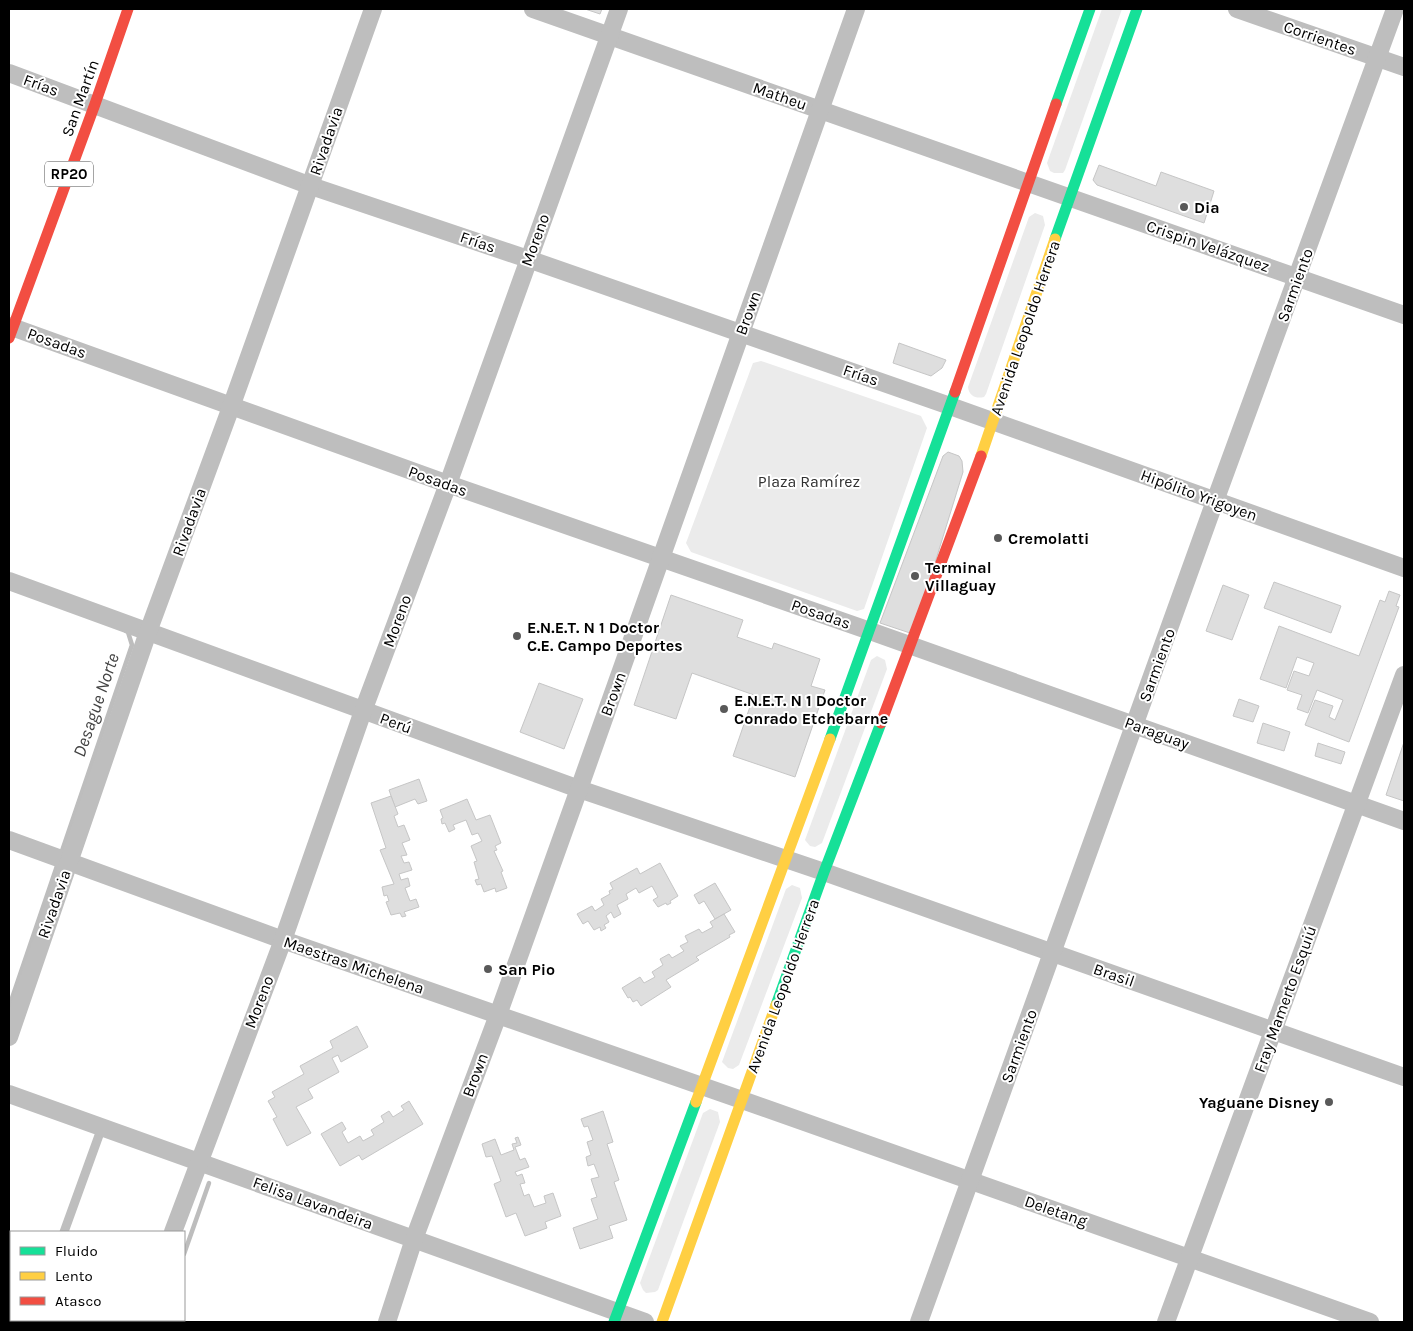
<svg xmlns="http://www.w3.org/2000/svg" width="1413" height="1331" viewBox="0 0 1413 1331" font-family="Karla,sans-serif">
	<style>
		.green { fill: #ebebeb }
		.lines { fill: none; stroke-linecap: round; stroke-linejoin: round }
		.stream { stroke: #bdbdbd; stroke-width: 4.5 }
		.building { fill: #dedede; stroke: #c6c6c6 }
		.lane { stroke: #bebebe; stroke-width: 9 }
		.street { stroke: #bebebe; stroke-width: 18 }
		.fast { stroke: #16e098; stroke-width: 11 }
		.slow { stroke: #ffcf43; stroke-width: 11 }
		.jam { stroke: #f24e42; stroke-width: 11 }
		.poi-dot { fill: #595959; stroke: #fff; stroke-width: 2 }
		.labels { text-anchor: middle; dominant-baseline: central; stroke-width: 4; stroke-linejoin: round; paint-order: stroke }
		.shield { fill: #fff; stroke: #4c4c4c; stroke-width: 1 }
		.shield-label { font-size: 15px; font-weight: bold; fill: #000 }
		.street-label { font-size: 16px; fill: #000; stroke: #fff }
		.poi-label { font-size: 16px; font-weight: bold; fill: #000; stroke: #fff; text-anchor: start }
		.park-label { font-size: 16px; fill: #313131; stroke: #fff }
		.water-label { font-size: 18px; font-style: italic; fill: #424242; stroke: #fff }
	</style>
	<rect width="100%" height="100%" fill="#fff"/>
	<g class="green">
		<polygon points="1102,9 1122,9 1065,170 1063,173 1054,173 1050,171 1047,163"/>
		<path d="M1035,213l8,3 2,9 -59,169 -2,3c-8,2 -15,-1 -16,-10l61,-170z"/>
		<polygon points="761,361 921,416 927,428 864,609 857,611 691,552 686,543 753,363"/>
		<polygon points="877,656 885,660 887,669 822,843 815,847 810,846 805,840 871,660"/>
		<polygon points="792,885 800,888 802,898 739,1065 733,1069 728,1068 722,1062 786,889"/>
		<polygon points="710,1109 718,1112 720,1122 658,1290 655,1292 646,1293 643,1290 640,1283 703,1113"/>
	</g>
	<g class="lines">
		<g class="stream">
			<polyline points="62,851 132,645 128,632 126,631"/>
			<polyline points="9,1007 57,866"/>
			<polyline points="184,1254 209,1183"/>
			<polyline points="160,1322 161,1320"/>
		</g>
	</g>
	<g class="building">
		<polygon points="585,9 602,9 600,14"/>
		<polygon points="1099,165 1156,186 1161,172 1214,191 1204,223 1097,185 1093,180"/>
		<polygon points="899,343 946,360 942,368 931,376 893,363"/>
		<polygon points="948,452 959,456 962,461 963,472 913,634 880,623 943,456"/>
		<polygon points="1274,582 1341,606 1331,633 1264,608"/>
		<polygon points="1223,585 1249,595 1232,640 1206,631"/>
		<polygon points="1389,591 1400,595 1396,606 1399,607 1349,742 1305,725 1315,700 1333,706 1329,717 1335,720 1343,700 1317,690 1308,713 1297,709 1302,695 1287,690 1294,671 1309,676 1314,663 1297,657 1286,688 1260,679 1279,626 1359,656 1380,600 1385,602"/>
		<polygon points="671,595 743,620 737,637 772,649 774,643 820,659 811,686 825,690 795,777 733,756 754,695 692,673 676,719 634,705"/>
		<polygon points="539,683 583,699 564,749 520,732"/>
		<polygon points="1239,699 1259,706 1253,722 1233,716"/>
		<polygon points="1263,723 1290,732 1284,751 1257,743"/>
		<polygon points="1404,742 1404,801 1386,795"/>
		<polygon points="1318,743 1345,752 1341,764 1315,756"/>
		<polygon points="419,779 427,801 418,804 415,799 395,807 389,790"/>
		<polygon points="391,796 398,814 394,816 398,827 404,825 410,840 402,843 407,855 401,856 404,863 409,862 412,870 399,874 401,880 408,878 410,886 405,888 410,901 416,899 419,907 404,912 406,916 402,917 400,913 391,915 386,902 389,901 387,895 384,896 382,887 394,884 380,850 386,848 371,803"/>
		<polygon points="467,799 476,820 490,815 501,843 495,846 497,850 494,851 503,871 501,872 507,888 496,892 495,888 484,892 481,884 477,885 475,880 479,879 474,862 477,861 471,846 482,841 478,833 472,835 466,820 453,825 455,829 449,832 445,823 442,824 441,819 443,818 440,810"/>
		<polygon points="660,863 678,896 670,901 671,903 667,905 666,903 658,907 653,900 658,897 652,886 639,893 636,888 626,894 628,899 617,905 621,914 614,918 611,912 606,916 609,922 604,925 606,928 601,931 600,927 594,930 588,921 583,924 577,914 592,906 595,911 604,905 601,899 610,894 609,891 613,889 610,883 637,868 640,874"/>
		<polygon points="715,883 731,910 715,919 704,901 699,904 694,895"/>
		<polygon points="724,914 735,932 729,935 730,937 696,957 699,960 666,980 671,987 641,1006 637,1000 633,1002 630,997 628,998 622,988 640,977 644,983 655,977 652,972 663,965 660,959 669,954 672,958 684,951 680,946 688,942 685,936 699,929 702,933 713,927 710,922"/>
		<polygon points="357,1026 368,1047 341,1062 338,1055 332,1058 339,1072 308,1089 313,1098 296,1107 311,1133 287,1146 273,1119 277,1117 268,1101 275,1097 272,1092 304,1074 300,1066 333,1048 330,1041"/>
		<polygon points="409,1101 423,1124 362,1160 359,1155 340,1166 321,1134 342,1122 346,1129 342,1132 348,1143 360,1136 363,1141 374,1135 371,1130 384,1122 381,1116 389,1111 393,1117 404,1110 401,1106"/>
		<polygon points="603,1111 613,1142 607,1144 619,1180 614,1182 627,1220 609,1226 613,1238 580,1249 573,1228 598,1219 591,1199 597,1197 591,1179 599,1177 594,1164 588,1166 586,1157 591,1155 587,1142 593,1140 588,1126 584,1127 581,1119"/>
		<polygon points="518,1137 521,1145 515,1147 520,1160 525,1158 529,1167 515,1172 517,1176 522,1174 525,1183 520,1184 524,1196 529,1194 534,1207 546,1203 544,1196 553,1193 561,1216 545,1222 547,1228 525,1236 516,1213 506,1217 494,1184 501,1181 492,1156 486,1157 482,1144 495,1139 501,1155 514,1150 512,1144 517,1143 515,1138"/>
	</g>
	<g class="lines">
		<g class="lane">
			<polyline points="64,1232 102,1127"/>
			<polyline points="32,1322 33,1320"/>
		</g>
		<g class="street">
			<polyline points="533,9 1404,315"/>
			<polyline points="1237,9 1404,67"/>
			<polyline points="9,73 311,186 528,259 950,406 1404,568"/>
			<polyline points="9,326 448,484 870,631 1404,821"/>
			<polyline points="9,581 579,789 824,872 1404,1077"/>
			<polyline points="9,840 283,940 742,1100 1370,1322"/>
			<polyline points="9,1037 148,632 231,407 373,9"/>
			<polyline points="9,1094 645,1322"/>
			<polyline points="173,1232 283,940 363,711 448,484 619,9"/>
			<polyline points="141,1322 142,1320"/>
			<polyline points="387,1322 414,1239 498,1015 579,789 856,9"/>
			<polyline points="919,1322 1215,501 1395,9"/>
			<polyline points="1166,1322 1404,675"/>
		</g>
		<g class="fast">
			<polyline points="1056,104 1090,9"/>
			<polyline points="1055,239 1137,9"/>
			<polyline points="830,739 955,392"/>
			<polyline points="776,1005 824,872 881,723"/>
			<polyline points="614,1322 696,1102"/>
		</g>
		<g class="slow">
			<polyline points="981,456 1055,239"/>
			<polyline points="696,1102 830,739"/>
			<polyline points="662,1322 776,1005"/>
		</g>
		<g class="jam">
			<polyline points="9,338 95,104 128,9"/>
			<polyline points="955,392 1056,104"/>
			<polyline points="881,723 981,456"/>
		</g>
	</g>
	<g class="poi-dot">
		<circle cx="1184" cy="207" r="5"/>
		<circle cx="998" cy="538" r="5"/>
		<circle cx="915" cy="576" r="5"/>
		<circle cx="517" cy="636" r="5"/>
		<circle cx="724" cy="709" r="5"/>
		<circle cx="488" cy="969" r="5"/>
		<circle cx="1329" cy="1102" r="5"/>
	</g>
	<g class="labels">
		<rect class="shield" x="45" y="161.5" width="48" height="25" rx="4"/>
		<g class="shield-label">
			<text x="69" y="174">RP20</text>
		</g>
		<g class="street-label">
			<text transform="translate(1320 38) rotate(19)">Corrientes</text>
			<text transform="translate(41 85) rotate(20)">Frías</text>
			<text transform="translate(780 96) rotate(19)">Matheu</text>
			<text transform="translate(80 98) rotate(-70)">San Martín</text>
			<text transform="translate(326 141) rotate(-71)">Rivadavia</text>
			<text transform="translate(535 240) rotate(-70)">Moreno</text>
			<text transform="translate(478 242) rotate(19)">Frías</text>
			<text transform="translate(1208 246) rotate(19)">Crispin Velázquez</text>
			<text transform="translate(1295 285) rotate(-70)">Sarmiento</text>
			<text transform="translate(748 313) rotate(-70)">Brown</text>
			<text transform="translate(1025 328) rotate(-71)">Avenida Leopoldo Herrera</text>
			<text transform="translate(57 343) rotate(20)">Posadas</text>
			<text transform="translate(861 375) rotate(19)">Frías</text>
			<text transform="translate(438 481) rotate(20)">Posadas</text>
			<text transform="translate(1199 495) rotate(20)">Hipólito Yrigoyen</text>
			<text transform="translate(189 522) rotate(-70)">Rivadavia</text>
			<text transform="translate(821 614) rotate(19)">Posadas</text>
			<text transform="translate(397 621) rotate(-70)">Moreno</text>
			<text transform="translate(1157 665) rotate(-70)">Sarmiento</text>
			<text transform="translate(613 694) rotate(-70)">Brown</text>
			<text transform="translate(396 723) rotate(20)">Perú</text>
			<text transform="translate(1157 733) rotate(20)">Paraguay</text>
			<text transform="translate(54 904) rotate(-71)">Rivadavia</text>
			<text transform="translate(354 965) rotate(19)">Maestras Michelena</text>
			<text transform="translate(1114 975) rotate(19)">Brasil</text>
			<text transform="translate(783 986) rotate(-70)">Avenida Leopoldo Herrera</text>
			<text transform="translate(1285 999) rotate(-70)">Fray Mamerto Esquiú</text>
			<text transform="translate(259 1002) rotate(-69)">Moreno</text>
			<text transform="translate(1019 1046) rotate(-70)">Sarmiento</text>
			<text transform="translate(475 1075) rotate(-69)">Brown</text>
			<text transform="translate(313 1203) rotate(20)">Felisa Lavandeira</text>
			<text transform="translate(1056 1211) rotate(19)">Deletang</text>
		</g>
		<g class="poi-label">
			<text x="1194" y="207">Dia</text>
			<text x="1008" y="538">Cremolatti</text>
			<text x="925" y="567">Terminal<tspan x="925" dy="18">Villaguay</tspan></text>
			<text x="527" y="627">E.N.E.T. N 1 Doctor<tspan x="527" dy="18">C.E. Campo Deportes</tspan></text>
			<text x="734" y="700">E.N.E.T. N 1 Doctor<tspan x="734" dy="18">Conrado Etchebarne</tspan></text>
			<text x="498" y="969">San Pio</text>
			<text x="1319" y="1102" text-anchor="end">Yaguane Disney</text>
		</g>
		<g class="park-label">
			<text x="809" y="481">Plaza Ramírez</text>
		</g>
		<g class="water-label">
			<text transform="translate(96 705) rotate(-71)">Desague Norte</text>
		</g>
	</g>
	<rect width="1413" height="1331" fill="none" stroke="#000000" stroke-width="20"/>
	<rect x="10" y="1231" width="175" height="90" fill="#ffffff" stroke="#999999"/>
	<rect x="20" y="1247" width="25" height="8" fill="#16e098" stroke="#999999"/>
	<text x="55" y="1256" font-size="15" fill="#000000">Fluido</text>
	<rect x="20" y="1272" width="25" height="8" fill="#ffcf43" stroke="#999999"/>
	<text x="55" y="1281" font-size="15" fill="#000000">Lento</text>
	<rect x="20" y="1297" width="25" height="8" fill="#f24e42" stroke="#999999"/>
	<text x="55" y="1306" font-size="15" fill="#000000">Atasco</text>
</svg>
